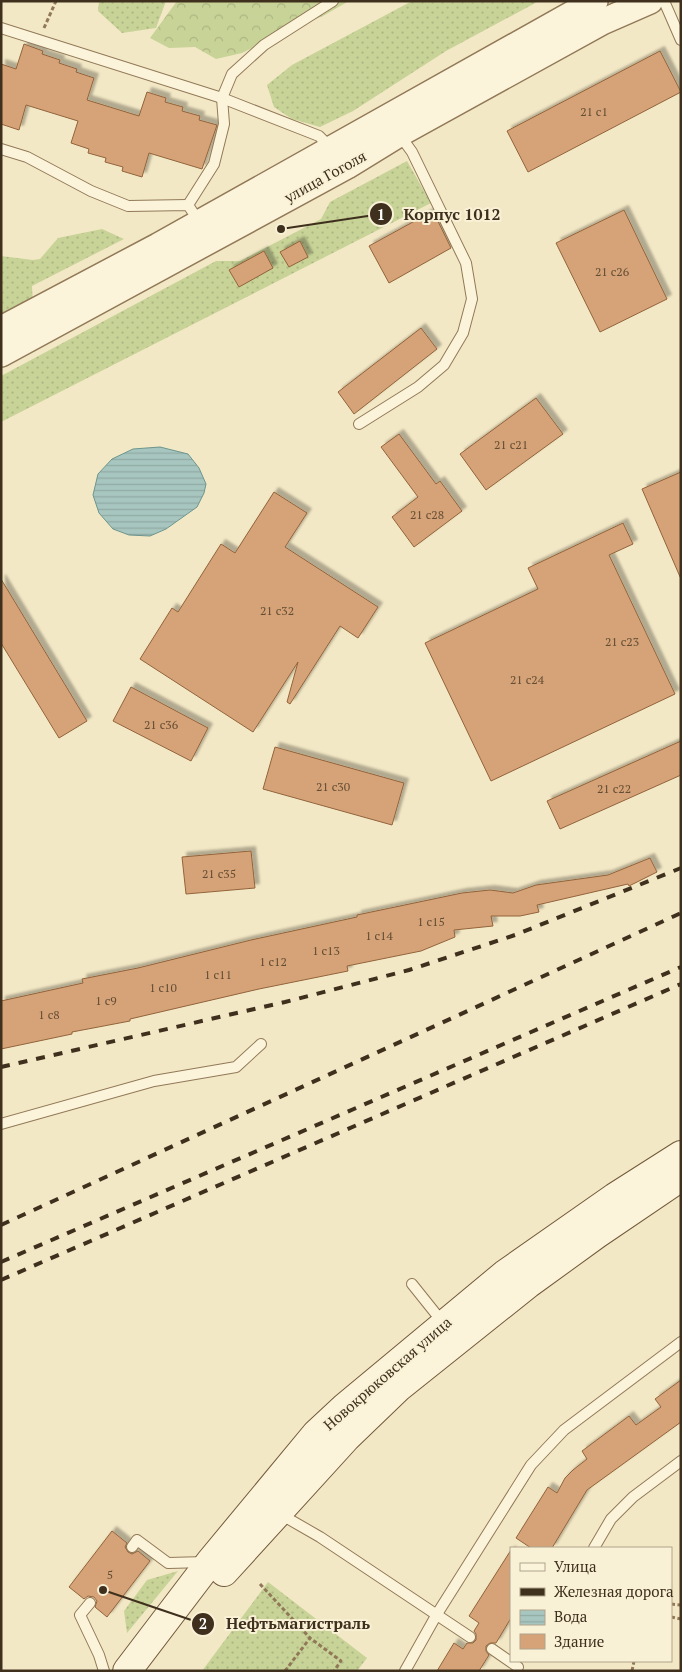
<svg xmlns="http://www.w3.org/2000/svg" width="682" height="1672" viewBox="0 0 682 1672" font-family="'PT Serif',serif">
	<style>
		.grass { fill: url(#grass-dots) }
		.forest { fill: url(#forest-crowns) }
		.water { fill: url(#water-rules); stroke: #6c968e }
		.building { fill: #d5a377; stroke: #92633b; filter: url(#shadow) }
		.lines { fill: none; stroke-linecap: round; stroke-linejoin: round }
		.service-casing { stroke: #917958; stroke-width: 12 }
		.tertiary-casing { stroke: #917958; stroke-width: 28 }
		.secondary-casing { stroke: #725a3b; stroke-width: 30 }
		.path { stroke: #917958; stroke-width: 3; stroke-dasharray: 4 2.5; stroke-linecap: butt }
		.service { stroke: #fcf4da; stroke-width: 10 }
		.tertiary { stroke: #fcf4da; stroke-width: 25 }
		.secondary { stroke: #fcf4da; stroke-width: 28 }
		.rail { stroke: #3f301e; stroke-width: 4; stroke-dasharray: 9 9; stroke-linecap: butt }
		.labels { text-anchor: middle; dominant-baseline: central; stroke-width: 4; stroke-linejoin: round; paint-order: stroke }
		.number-label { font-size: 12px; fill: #644d34 }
		.street-label { font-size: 15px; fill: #3f301e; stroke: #f9f1d6 }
		.leader { fill: none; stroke: #3f301e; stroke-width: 2 }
		.callout-dot { fill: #3f301e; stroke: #f9f1d6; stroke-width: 2 }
		.mark-label { font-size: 15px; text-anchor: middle; font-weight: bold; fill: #fff }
		.callout-label { font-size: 16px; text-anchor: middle; font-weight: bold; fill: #3f301e; stroke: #f9f1d6; stroke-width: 4; stroke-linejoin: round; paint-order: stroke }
	</style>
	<defs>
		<pattern id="grass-dots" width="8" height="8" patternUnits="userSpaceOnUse" patternTransform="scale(1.25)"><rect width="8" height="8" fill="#c8d397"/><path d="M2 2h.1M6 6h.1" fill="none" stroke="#adb582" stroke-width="1.8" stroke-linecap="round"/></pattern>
		<pattern id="forest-crowns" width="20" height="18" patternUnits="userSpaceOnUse" patternTransform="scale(1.25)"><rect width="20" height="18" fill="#c8d397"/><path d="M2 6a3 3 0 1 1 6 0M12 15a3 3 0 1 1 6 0" fill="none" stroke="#adb582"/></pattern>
		<pattern id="water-rules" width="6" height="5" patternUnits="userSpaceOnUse" patternTransform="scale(1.25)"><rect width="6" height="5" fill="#a7c6bf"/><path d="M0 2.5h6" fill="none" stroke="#91aaa4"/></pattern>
		<filter id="shadow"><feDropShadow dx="4.5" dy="-4.5" stdDeviation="1" flood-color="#0004"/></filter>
	</defs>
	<rect width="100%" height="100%" fill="#f3e8c5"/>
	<g class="grass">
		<polygon points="99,1 166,1 156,28 122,33 98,11"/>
		<polygon points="412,1 539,1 446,51 353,111 320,127 292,119 274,107 267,85 292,65"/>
		<polygon points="407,161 431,203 1,422 1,376 216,261 240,261 321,219 330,202"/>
		<polygon points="102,229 124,239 32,286 33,307 1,326 1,256 33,260 40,259 58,238"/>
		<polygon points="178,1571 127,1633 124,1611 147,1580"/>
		<polygon points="268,1582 367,1658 357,1671 202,1671"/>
	</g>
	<polygon class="forest" points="177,1 349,1 323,16 280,34 242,53 216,59 195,47 169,48 150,38"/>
	<polygon class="water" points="160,447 188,454 199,468 206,484 204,493 197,507 166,529 150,536 129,535 113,529 99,513 93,495 98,474 112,459 133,449"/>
	<g class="building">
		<polygon points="24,44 43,51 42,54 60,60 59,63 77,69 76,72 94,78 87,100 139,116 147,92 166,98 165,102 183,107 182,111 200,116 199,120 217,125 202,169 149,153 142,177 122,171 123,167 105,162 106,158 88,153 89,149 71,143 78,121 26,105 19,130 1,124 1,64 16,69"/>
		<polygon points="660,51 681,92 528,172 507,131"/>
		<polygon points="624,210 667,299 600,332 556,243"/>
		<polygon points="433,211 451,248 389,283 369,246"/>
		<polygon points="300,241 308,257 289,267 280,252"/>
		<polygon points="264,251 273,268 239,287 229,270"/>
		<polygon points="421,328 437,349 354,414 338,392"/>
		<polygon points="536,398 563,434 486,490 460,454"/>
		<polygon points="399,434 436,484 440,481 462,511 414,547 392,517 418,497 381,447"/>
		<polygon points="681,472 681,579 642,489"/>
		<polygon points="274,492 307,513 285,547 378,607 358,638 340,626 290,704 287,702 298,662 253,732 140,659 172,608 178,612 221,544 235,553"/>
		<polygon points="623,523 633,544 609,555 675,694 491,781 425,643 538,589 528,568"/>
		<polygon points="1,579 87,721 59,738 1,643"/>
		<polygon points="131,687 208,728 191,761 113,721"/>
		<polygon points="681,741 681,775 560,829 547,801"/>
		<polygon points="275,747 404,783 392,825 263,789"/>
		<polygon points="251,851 255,888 186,894 182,857"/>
		<polygon points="650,858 657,872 629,886 628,884 537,905 539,912 520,916 491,916 493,926 454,930 455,937 421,951 347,966 348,971 259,989 130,1019 130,1021 72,1032 72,1034 1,1049 1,1001 83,983 82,979 138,968 251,940 357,917 357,915 462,893 490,890 513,893 536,885 608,875"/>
		<polygon points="681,1380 681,1422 587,1490 552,1548 531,1548 516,1538 548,1487 557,1493 565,1478 573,1470 587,1459 582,1451 629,1416 636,1425 661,1407 655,1399"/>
		<polygon points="112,1531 127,1543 125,1547 128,1552 132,1554 138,1551 150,1561 107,1617 95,1607 97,1601 94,1597 88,1596 84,1599 69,1587"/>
		<polygon points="511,1550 511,1618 496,1643 490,1643 486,1646 486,1651 489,1655 479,1671 437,1671 454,1643 463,1649 467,1643 473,1643 476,1640 476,1634 474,1631 479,1623 469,1616"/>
	</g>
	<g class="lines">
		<g class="service-casing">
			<g id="service">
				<polyline points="664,1 681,40"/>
				<polyline points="1,28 222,98 319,136 331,148"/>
				<polyline points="1,149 27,157 91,191 128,206 188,205 200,223"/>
				<polyline points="188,205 214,164 224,124 222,98 232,74 264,45 333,1"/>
				<polyline points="359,424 418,387 444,365 463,333 472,299 466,263 412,152 399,134"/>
				<polyline points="1,1124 154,1081 236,1067 261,1044"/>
				<polyline points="412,1284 444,1324"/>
				<polyline points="280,1514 320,1537 470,1637"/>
				<polyline points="132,1547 137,1540 168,1563 206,1562"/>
				<polyline points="594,1548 611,1519 633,1497 681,1461"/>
				<polyline points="90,1603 80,1615 99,1655 104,1671"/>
				<polyline points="492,1649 518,1667"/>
				<polyline points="405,1671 437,1614 531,1465 564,1430 681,1342"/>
			</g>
		</g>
		<g class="tertiary-casing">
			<g id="tertiary">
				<polyline points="1,329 158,246 595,1"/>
				<polyline points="1,354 347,166 399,134 602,22 650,1"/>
			</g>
		</g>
		<g class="secondary-casing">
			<g id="secondary">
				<polyline points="224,1572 346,1438 399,1387 528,1284 597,1234 681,1177"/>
				<polyline points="127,1671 210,1562 316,1434 345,1407 505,1274 615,1197 681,1155"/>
			</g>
		</g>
		<g class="path">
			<polyline points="44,28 56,1"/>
			<polyline points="260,1584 310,1638"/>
			<polyline points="671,1604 681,1605"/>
			<polyline points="671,1617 681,1619"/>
			<polyline points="285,1671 310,1638 341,1661 334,1671"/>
			<polyline points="632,1671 634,1661"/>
		</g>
		<use href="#service" class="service"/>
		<use href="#tertiary" class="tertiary"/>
		<use href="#secondary" class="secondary"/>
		<g class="rail">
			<polyline points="1,1067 285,1002 409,970 515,935 681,868"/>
			<polyline points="1,1225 681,913"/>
			<polyline points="1,1262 681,967"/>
			<polyline points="1,1280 681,984"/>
		</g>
	</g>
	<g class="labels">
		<g class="number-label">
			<text x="594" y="111">21 с1</text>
			<text x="612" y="271">21 с26</text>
			<text x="511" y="444">21 с21</text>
			<text x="427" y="514">21 с28</text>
			<text x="277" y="610">21 с32</text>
			<text x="622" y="641">21 с23</text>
			<text x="527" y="679">21 с24</text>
			<text x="161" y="724">21 с36</text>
			<text x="333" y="786">21 с30</text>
			<text x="614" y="788">21 с22</text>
			<text x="219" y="873">21 с35</text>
			<text x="431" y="921">1 с15</text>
			<text x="379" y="935">1 с14</text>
			<text x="326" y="950">1 с13</text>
			<text x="273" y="961">1 с12</text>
			<text x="218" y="974">1 с11</text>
			<text x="163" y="987">1 с10</text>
			<text x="106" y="1000">1 с9</text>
			<text x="49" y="1014">1 с8</text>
			<text x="110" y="1574">5</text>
		</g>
		<g class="street-label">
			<text transform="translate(325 176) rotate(-29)">улица Гоголя</text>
			<text transform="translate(387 1373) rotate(-41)">Новокрюковская улица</text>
		</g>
	</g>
	<path class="leader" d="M281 229L381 214M103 1590L203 1624"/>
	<g class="callout-dot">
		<circle cx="281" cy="229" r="5"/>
		<circle cx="103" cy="1590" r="5"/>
		<circle cx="381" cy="214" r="12"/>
		<circle cx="203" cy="1624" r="12"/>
	</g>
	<g class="mark-label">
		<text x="381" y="220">1</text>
		<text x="203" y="1629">2</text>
	</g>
	<g class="callout-label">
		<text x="452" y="220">Корпус 1012</text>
		<text x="298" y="1629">Нефтьмагистраль</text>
	</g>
	<rect width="682" height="1672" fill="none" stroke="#3f301e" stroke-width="5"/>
	<rect x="510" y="1547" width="162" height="115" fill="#f9f1d6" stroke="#afa48c"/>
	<rect x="520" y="1563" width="25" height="8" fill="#fcf4da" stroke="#afa48c"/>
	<text x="554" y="1572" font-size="15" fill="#3f301e">Улица</text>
	<rect x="520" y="1588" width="25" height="8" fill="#3f301e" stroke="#afa48c"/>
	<text x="554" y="1597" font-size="15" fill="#3f301e">Железная дорога</text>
	<rect x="520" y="1610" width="25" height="15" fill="url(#water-rules)" stroke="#afa48c"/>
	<text x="554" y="1622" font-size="15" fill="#3f301e">Вода</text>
	<rect x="520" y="1634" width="25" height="15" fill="#d5a377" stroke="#afa48c"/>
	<text x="554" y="1647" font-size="15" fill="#3f301e">Здание</text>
</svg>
